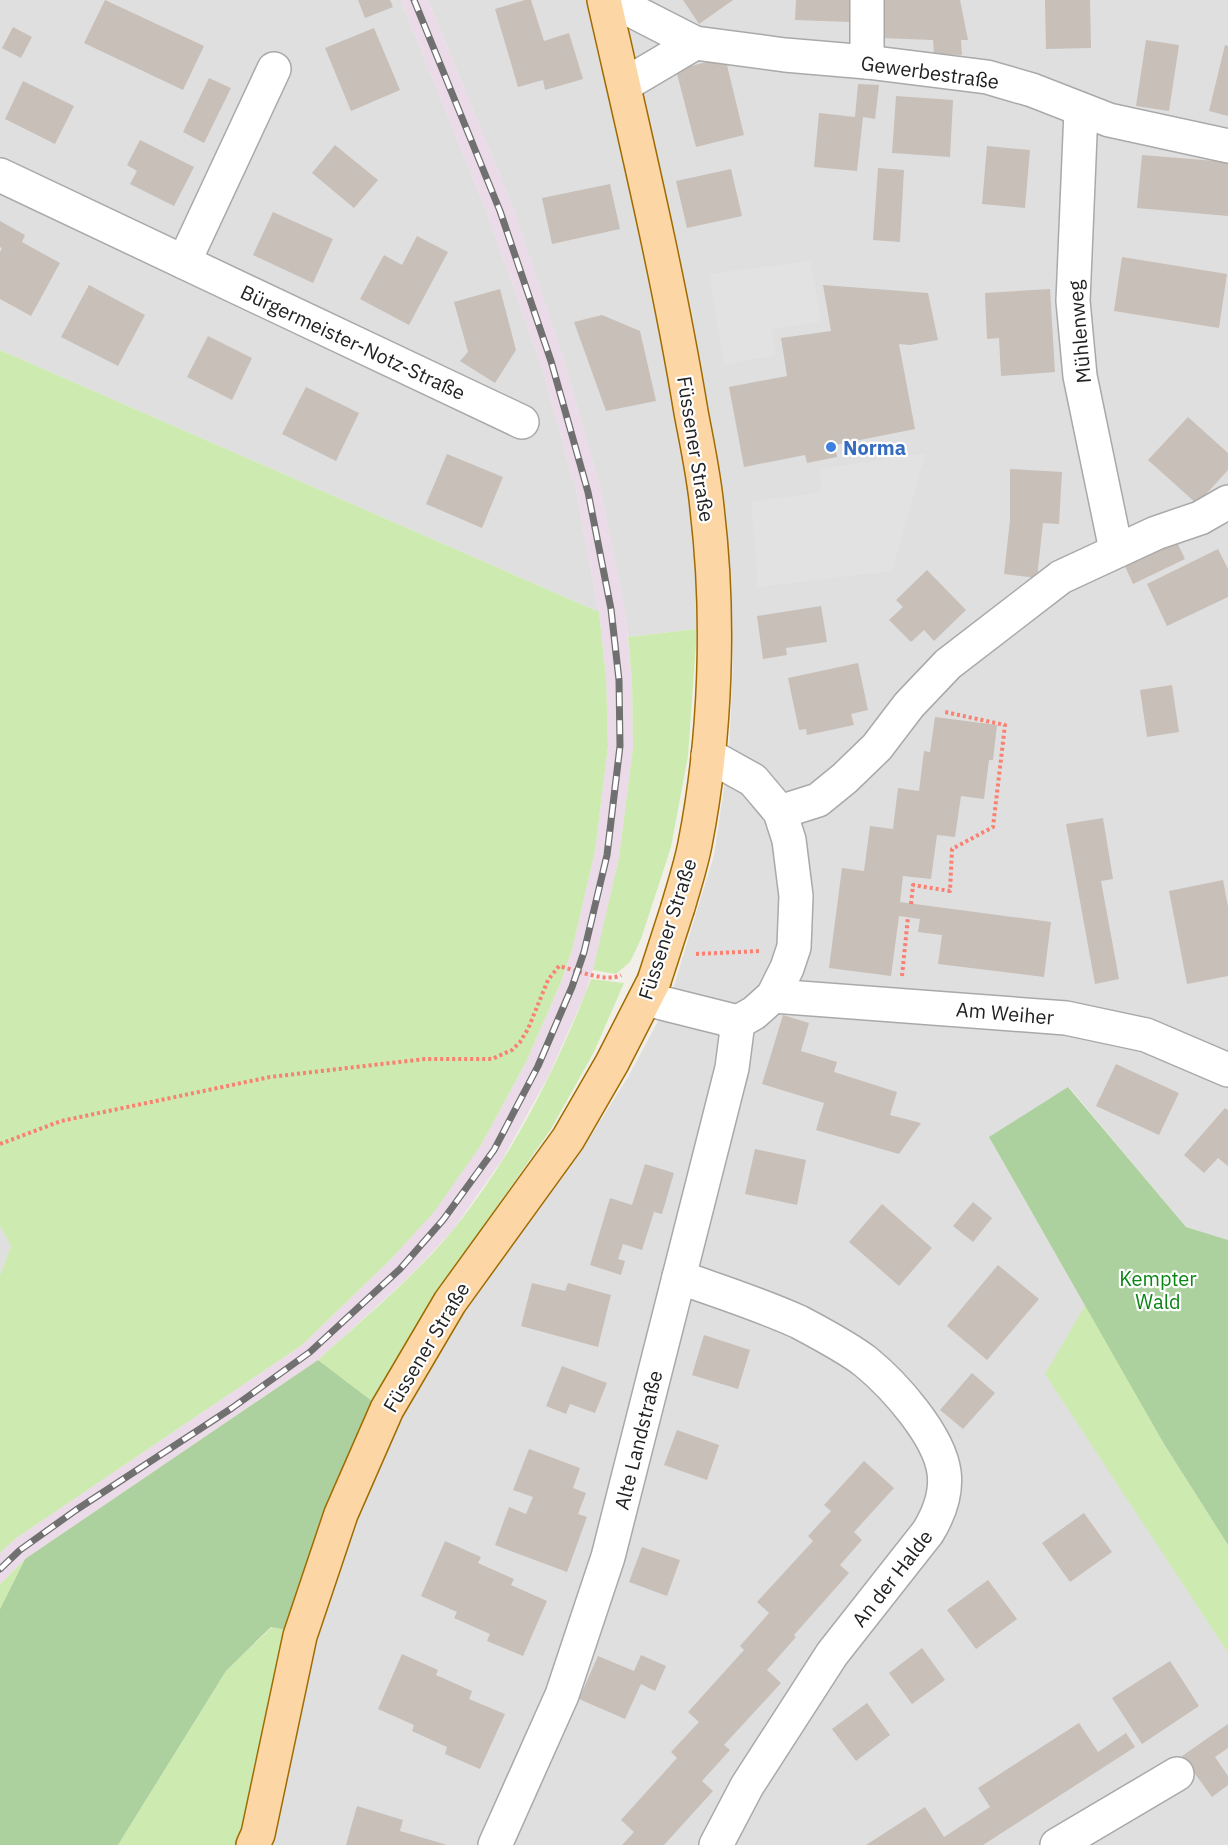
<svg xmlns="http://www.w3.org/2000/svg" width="1228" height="1845" viewBox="0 0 1228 1845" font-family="'IBM Plex Sans',sans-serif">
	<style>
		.residential { fill: #e0dfdf }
		.industrial { fill: #ebdbe8 }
		.grass { fill: #cdebb0 }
		.forest { fill: #add19e }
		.parking { fill: #e2e2e2 }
		.building { fill: #c7bfb8 }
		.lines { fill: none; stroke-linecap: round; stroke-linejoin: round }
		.minor-casing { stroke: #a9a9a9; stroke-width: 36 }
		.major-casing { stroke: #a06b00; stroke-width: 36 }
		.path { stroke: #fa8072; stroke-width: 4; stroke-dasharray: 3 3; stroke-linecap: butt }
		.minor { stroke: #fff; stroke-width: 33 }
		.major { stroke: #fcd6a4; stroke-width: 33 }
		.rail-casing { stroke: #707070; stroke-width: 7 }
		.rail { stroke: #fff; stroke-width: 4.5; stroke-dasharray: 14; stroke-linecap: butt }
		.major-bridge-casing { stroke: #a06b00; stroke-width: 36; stroke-linecap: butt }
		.major-bridge { stroke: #fcd6a4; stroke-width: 33 }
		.shop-dot { fill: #3f7fe0; stroke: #fff; stroke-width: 2 }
		.labels { text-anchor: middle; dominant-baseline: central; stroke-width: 4.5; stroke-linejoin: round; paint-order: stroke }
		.street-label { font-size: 20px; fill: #222; stroke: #fff }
		.shop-label { font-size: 20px; font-weight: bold; fill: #366cbe; stroke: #fff; text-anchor: start }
		.park-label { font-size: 20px; fill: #0c8416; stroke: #fff }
	</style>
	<rect width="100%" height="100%" fill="#f2efe9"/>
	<g class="residential">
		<polygon points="0,0 401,0 488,215 541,364 576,489 599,612 0,350"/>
		<polygon points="428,0 593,0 645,240 693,511 697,629 628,637 625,612 600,488 563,358 513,208"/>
		<polygon points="618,0 1228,0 1228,1240 1186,1227 1069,1087 990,1137 1086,1304 1046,1374 1228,1653 1228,1845 267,1845 313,1638 352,1521 399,1417 462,1311 582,1150 629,1075 663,1012 735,1011 671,995 714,855 729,754 733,659 728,569 697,352 675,235"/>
		<polygon points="0,1226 11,1246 0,1275"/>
	</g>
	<polygon class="industrial" points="401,0 428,0 513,208 563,358 600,488 625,612 632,681 633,748 619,858 597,957 585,994 549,1075 502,1160 453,1230 410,1276 318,1360 25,1559 0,1584 0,1553 15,1539 302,1345 390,1260 481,1145 526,1062 561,982 572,950 595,851 608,746 606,677 599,612 576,489 541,364 488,215"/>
	<g class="grass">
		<polygon points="0,350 599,612 606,677 608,746 595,851 572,950 561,982 526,1062 481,1145 434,1212 390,1260 302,1345 15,1539 0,1553 0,1275 11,1246 0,1226"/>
		<polygon points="697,629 688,756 671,847 641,939 630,962 616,974 593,970 619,858 633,748 632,681 628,637"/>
		<path d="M591,979l33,4 -30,69 -43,77 -113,162 -66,110 -54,-41c46,-42 95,-82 135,-130 60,-74 104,-163 138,-251z"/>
		<polygon points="1086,1304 1164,1444 1228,1545 1228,1653 1045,1374"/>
		<polygon points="25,1559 0,1609 0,1584"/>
		<polygon points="272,1627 287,1630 270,1693 242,1826 236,1845 118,1845 226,1671"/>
	</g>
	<g class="forest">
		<polygon points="1068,1087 1186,1227 1228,1240 1228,1545 1164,1444 989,1137"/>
		<polygon points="318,1360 372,1401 326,1509 287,1630 271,1627 226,1671 118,1845 0,1845 0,1609 25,1559"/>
	</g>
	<g class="parking">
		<polygon points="810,261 821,321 772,329 775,355 724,365 709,274"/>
		<polygon points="926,453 892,571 758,587 751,502 821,492 820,469"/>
	</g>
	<g class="building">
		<polygon points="105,0 204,46 183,90 84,43"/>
		<polygon points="358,0 390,0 393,7 365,18"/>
		<polygon points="525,0 531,0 544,41 569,33 583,79 545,90 543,80 518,87 495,9"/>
		<polygon points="683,0 733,0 699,24"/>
		<polygon points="796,0 850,0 850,22 795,20"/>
		<polygon points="882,0 960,0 968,40 961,40 962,55 934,54 933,40 881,38"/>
		<polygon points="1045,0 1090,0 1091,48 1046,49"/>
		<polygon points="13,27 32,37 21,58 2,48"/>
		<polygon points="374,28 400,90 351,111 325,48"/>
		<polygon points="1146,40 1179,45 1169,111 1136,106"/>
		<polygon points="1225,45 1228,46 1228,116 1209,111"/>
		<polygon points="725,57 744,135 696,147 676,70"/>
		<polygon points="209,78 231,88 204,143 183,132"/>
		<polygon points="23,81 74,106 55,144 5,119"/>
		<polygon points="858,84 879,85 875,119 863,117 857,171 814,167 819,113 855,117"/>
		<polygon points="896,96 953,100 950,157 892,153"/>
		<polygon points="140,140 194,167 174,206 130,184 137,171 127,165"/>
		<polygon points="335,145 378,180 354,208 312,173"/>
		<polygon points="987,146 1030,150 1025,208 982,204"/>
		<polygon points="1142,155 1228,162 1228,216 1137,208"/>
		<polygon points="878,168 904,170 900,242 873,240"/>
		<polygon points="731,169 742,216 687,228 676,181"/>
		<polygon points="610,184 620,229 552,244 542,198"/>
		<polygon points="273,212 333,239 313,283 253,255"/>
		<polygon points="0,221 25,235 22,242 60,263 31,316 0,299 0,252 2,248 0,247"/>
		<polygon points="417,236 448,252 409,325 360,299 384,255 402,265"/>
		<polygon points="1122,257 1227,274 1219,328 1114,311"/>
		<polygon points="89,285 145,315 118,366 61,337"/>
		<polygon points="823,285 928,293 938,340 910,345 899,344 915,429 835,445 837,457 807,463 805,455 744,467 729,387 787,376 781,338 831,331"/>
		<polygon points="500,289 516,350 495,383 460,361 468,352 454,302"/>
		<polygon points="1050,289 1055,372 1001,376 999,338 987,339 985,293"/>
		<polygon points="602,315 640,331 656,401 606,411 574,322"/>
		<polygon points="208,336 252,358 232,400 187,377"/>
		<polygon points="306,387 359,413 336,461 282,434"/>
		<polygon points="1188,417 1228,453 1228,470 1197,504 1148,460"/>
		<polygon points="447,454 503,477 482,528 426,504"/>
		<polygon points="1010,469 1062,472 1059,524 1043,523 1037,578 1004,574 1010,520"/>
		<polygon points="1175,538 1185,559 1133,584 1123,562"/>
		<polygon points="1218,549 1228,569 1228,597 1167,626 1147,584"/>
		<polygon points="927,570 966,610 934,641 924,630 911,642 889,620 903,607 896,600"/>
		<polygon points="821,606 827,642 786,648 787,655 763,659 757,616"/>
		<polygon points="858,663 868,710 851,714 854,725 807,735 806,729 799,730 788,678"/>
		<polygon points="1172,685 1179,732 1147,737 1140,690"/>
		<polygon points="935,717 997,725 993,760 989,760 984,799 961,796 955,837 937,835 931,879 903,876 900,902 1051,922 1044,977 938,964 942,935 918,932 920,919 899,916 891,976 829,968 842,868 864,871 870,826 893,829 898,788 919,791 924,751 930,752"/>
		<polygon points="1103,818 1113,879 1101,881 1119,979 1095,984 1066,824"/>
		<polygon points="1223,880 1228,907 1228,976 1187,984 1169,891"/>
		<polygon points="783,1015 809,1023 801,1051 837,1062 834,1072 897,1092 890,1115 921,1123 899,1154 816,1130 824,1103 762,1084"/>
		<polygon points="1116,1064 1179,1093 1159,1135 1096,1106"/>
		<polygon points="1225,1108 1228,1110 1228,1166 1218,1158 1204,1173 1184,1155"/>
		<polygon points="755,1149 806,1160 797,1205 745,1194"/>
		<polygon points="645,1164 674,1173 662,1214 654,1212 642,1250 623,1244 618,1259 625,1261 621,1275 590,1265 610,1198 632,1205"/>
		<polygon points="973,1202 992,1218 973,1242 953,1226"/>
		<polygon points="882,1204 932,1248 899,1286 849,1242"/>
		<polygon points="998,1265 1039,1299 987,1360 947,1326"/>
		<polygon points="532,1283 565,1291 568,1283 611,1295 598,1347 521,1326"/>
		<polygon points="704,1335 750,1350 738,1389 692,1375"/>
		<polygon points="562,1366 607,1383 595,1413 570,1404 566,1414 546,1406"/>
		<polygon points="972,1373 995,1393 963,1429 940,1410"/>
		<polygon points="677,1430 719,1445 707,1480 664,1465"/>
		<polygon points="529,1449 580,1468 573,1488 586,1493 578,1514 587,1517 567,1572 495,1545 509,1507 526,1514 533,1497 513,1490"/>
		<polygon points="864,1461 894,1488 854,1532 862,1540 840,1565 849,1573 794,1635 796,1637 767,1670 781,1683 724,1745 730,1750 702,1781 713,1791 664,1845 622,1845 634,1832 621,1820 677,1758 671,1752 699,1722 688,1712 744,1650 740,1646 769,1613 757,1602 813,1541 808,1536 831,1511 824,1505"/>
		<polygon points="1084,1513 1112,1552 1070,1582 1042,1543"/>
		<polygon points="445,1541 481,1557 478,1563 514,1579 511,1585 547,1601 523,1656 487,1641 490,1634 454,1618 457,1612 421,1596"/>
		<polygon points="642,1547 680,1560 667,1596 629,1582"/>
		<polygon points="988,1580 1017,1619 976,1649 947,1610"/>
		<polygon points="922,1648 945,1680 912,1704 889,1673"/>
		<polygon points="402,1654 438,1670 436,1675 472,1691 469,1699 505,1714 480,1769 445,1754 447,1747 412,1731 414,1725 378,1709"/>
		<polygon points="641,1655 666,1666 655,1691 641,1684 625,1719 579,1699 598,1656 634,1671"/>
		<polygon points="1170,1661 1199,1706 1142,1744 1112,1698"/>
		<polygon points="867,1703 890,1735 856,1761 832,1729"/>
		<polygon points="1079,1723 1098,1752 1126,1733 1135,1747 983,1845 866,1845 925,1807 944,1837 990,1807 978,1788"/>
		<polygon points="1228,1724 1228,1748 1215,1757 1228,1776 1228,1785 1212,1797 1182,1756"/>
		<polygon points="357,1806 403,1820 400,1831 447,1845 346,1845"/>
	</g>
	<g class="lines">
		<g class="minor-casing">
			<g id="minor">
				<polyline points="611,0 695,43 785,55 867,62 987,77 1032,90 1109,120 1228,146"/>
				<polyline points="867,62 867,0"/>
				<polyline points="624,85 695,43"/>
				<polyline points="1081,111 1073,301 1080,376 1116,550"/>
				<polyline points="0,175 522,422"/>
				<polyline points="184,262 274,69"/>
				<polyline points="780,812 818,800 845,778 877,747 909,705 948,664 1061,577 1156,533 1200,518 1228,502"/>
				<polyline points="773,996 1066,1018 1146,1035 1228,1070"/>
				<polyline points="646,999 738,1022 754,1013 773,996 787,968 794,947 796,896 789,840 780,812 753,780 708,755"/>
				<path d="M679,1277c39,14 83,28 120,45 17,9 52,28 67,40 28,23 73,73 78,110 3,22 -5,42 -16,60l-96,122 -85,132 -31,59"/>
				<polyline points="495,1845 562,1695 608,1557 732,1068 738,1022"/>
				<polyline points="1057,1845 1177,1774"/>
			</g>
		</g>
		<g class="major-casing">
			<g id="major">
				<path d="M604,0c31,137 64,273 87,412 6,32 13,64 16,96 13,108 9,229 -12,336 -4,21 -11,42 -17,63"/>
				<polyline points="253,1845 258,1834 300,1636 341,1514 387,1409 450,1302 568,1139 612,1063 654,981"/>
			</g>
		</g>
		<g class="path">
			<polyline points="911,904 913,885 950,891 952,849 993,827 1005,725 945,712"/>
			<polyline points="696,954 761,951"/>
			<polyline points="902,976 908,917"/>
			<path d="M0,1144l61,-23 209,-44 155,-18h67l20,-9 8,-8 8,-13 20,-49 11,-14c16,4 48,17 62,9"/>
		</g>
		<use href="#minor" class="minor"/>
		<use href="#major" class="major"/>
		<g class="rail-casing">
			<polyline id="rail" points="0,1569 20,1550 76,1510 232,1408 310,1352 400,1269 443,1220 494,1150 538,1066 572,987 584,952 607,855 620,746 619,680 611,609 588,492 551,361 500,211 414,0"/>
		</g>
		<use href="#rail" class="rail"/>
		<g class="major-bridge-casing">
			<polyline id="major-bridge" points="654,981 678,907"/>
		</g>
		<use href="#major-bridge" class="major-bridge"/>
	</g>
	<circle class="shop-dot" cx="831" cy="447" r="6"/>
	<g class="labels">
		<g class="street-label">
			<text transform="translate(930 72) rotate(8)">Gewerbestraße</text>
			<text transform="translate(1079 332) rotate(-95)">Mühlenweg</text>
			<text transform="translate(353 342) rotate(25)">Bürgermeister-Notz-Straße</text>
			<text transform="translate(696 449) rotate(81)">Füssener Straße</text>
			<text transform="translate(667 929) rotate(-72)">Füssener Straße</text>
			<text transform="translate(1005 1013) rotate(5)">Am Weiher</text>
			<text transform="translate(426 1347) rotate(-59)">Füssener Straße</text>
			<text transform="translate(638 1440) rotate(-76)">Alte Landstraße</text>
			<text transform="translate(892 1578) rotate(-52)">An der Halde</text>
		</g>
		<g class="shop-label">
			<text x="843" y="447">Norma</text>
		</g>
		<g class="park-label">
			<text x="1158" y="1278">Kempter<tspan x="1158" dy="23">Wald</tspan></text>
		</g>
	</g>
</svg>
